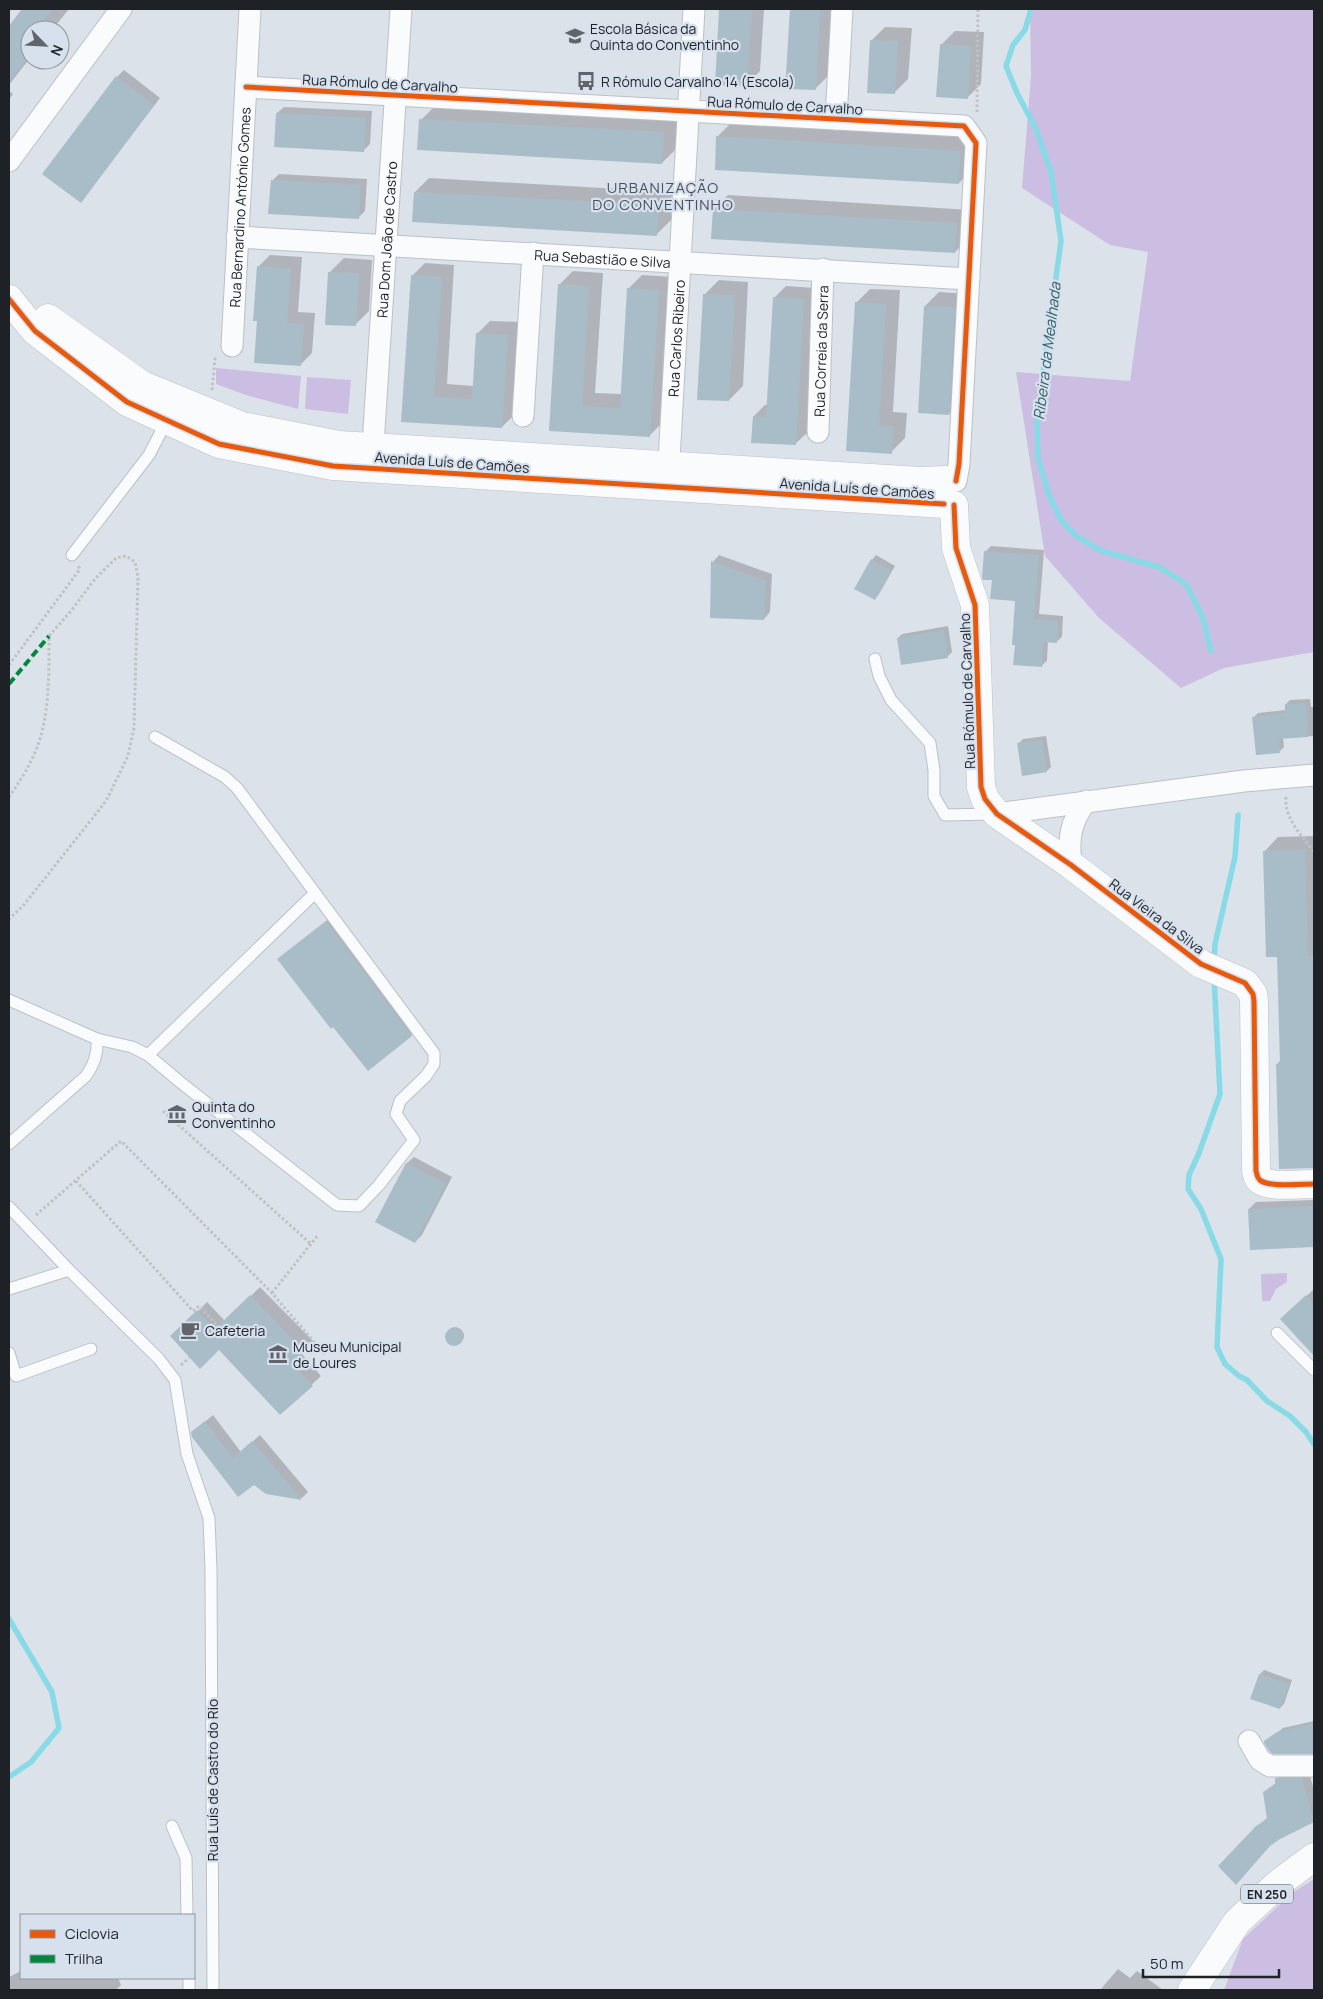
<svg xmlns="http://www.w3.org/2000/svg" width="1323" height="1999" viewBox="0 0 1323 1999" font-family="Manrope,sans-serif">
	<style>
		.green { fill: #ccbee3 }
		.shadow { fill: #0003 }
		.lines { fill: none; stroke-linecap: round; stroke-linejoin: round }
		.stream { stroke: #87dae6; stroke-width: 5.5 }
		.building { fill: #a8bdc8 }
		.lane-casing { stroke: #bcc0c6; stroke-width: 13 }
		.street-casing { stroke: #bcc0c6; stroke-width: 23 }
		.secondary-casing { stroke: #bcc0c6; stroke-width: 29 }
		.primary-casing { stroke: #bcc0c6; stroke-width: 29 }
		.path { stroke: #c0c1c3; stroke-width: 3; stroke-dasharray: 2.5 2.5; stroke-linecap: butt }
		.lane { stroke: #fafbfc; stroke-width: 11 }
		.street { stroke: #fafbfc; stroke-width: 21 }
		.secondary { stroke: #fafbfc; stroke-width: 28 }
		.primary { stroke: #fafbfc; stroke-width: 28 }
		.quiet { stroke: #00873e; stroke-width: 4; stroke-dasharray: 8 4; stroke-linecap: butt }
		.cycleway-casing { stroke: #d7e1ee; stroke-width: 8 }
		.cycleway { stroke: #e8590c; stroke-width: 5 }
		.labels { text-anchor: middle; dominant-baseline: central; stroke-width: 4.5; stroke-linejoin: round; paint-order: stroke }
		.shield { fill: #d7e1ee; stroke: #565b62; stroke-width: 1 }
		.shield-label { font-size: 12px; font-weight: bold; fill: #1e2226 }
		.poi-label { font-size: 14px; fill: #1e2226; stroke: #d7e1ee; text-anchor: start }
		.street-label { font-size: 14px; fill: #1e2226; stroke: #d7e1ee }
		.neighbourhood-label { font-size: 15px; letter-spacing: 1px; fill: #49515c; stroke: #d7e1ee }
		.water-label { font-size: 15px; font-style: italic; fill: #2d5f65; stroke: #d7e1ee }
	</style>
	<rect width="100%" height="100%" fill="#dce2e9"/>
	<g class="green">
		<polygon points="1030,9 1314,9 1314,652 1224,668 1181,688 1099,618 1045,556 1016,372 1130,381 1148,252 1110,245 1022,188 1031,76"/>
		<polygon points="216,368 301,376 298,409 246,395 216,384"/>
		<polygon points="307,377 351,380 348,414 305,409"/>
		<polygon points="1287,1273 1287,1282 1276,1289 1270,1301 1262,1301 1261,1274"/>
		<polygon points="1314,1879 1314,1990 1224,1990 1243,1939 1292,1893"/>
	</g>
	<g class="shadow">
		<polygon points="22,9 69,9 52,30 30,30 30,58 9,85 9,28"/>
		<polygon points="618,9 645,9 643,10"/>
		<polygon points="720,9 764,9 760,71 746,85 716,83"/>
		<polygon points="791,9 833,9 829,75 815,89 786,88"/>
		<polygon points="885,27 912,28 908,79 894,93 871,41"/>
		<polygon points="955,31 984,32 981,84 967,98 941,45"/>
		<polygon points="124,70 160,98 87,194 117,77"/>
		<polygon points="9,91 13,94 9,100"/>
		<polygon points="435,106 678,119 676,149 662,163 421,120"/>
		<polygon points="284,107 372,111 370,144 363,151 277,113"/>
		<polygon points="731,123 974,137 973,169 959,183 717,137"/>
		<polygon points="279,174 367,179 365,211 358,218 272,181"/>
		<polygon points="429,178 672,192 671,220 657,234 415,192"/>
		<polygon points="728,195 971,210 969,238 955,252 714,209"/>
		<polygon points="270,255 302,257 298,312 315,313 312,353 300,365 258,319 258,267"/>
		<polygon points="344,258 372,260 369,311 355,325 330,272"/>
		<polygon points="425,263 454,265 447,384 474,386 477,334 490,321 520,322 515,414 502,427 403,421 412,276"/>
		<polygon points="573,271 603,273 595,393 622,394 628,289 642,275 672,277 663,422 649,436 550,430 559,285"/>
		<polygon points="719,280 748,282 743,386 729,400 705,294"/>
		<polygon points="786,286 815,288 807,433 795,444 754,416 765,405 768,405 774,298"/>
		<polygon points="870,289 900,290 893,412 907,413 905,438 891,452 848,450 856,303"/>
		<polygon points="939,292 968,294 962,400 949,414 925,306"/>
		<polygon points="991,546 1044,550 1039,614 1063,616 1062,637 1056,642 1048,641 1047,661 1041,666 1016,599 993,579 985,552"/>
		<polygon points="719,555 772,574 770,612 764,619 711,617 713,562"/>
		<polygon points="876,555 895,566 879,594 875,599 872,560"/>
		<polygon points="948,626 952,652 948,656 902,664 898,638 902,634"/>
		<polygon points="1310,699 1311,707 1314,707 1314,736 1283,738 1284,747 1280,751 1253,718 1258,713 1286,710 1286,704 1290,700"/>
		<polygon points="1046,736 1051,767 1047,771 1018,744 1023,739"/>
		<polygon points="1314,836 1314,1168 1280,1168 1277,1064 1281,1060 1278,956 1265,851 1278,837"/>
		<polygon points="330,918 415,1032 411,1035 282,956"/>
		<polygon points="414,1157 452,1177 422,1235 415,1242 376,1222 407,1163"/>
		<polygon points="1314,1200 1314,1246 1251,1248 1249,1209 1256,1202"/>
		<polygon points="260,1287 314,1342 302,1354 321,1376 280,1414 219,1348 172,1337 207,1302 225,1321"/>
		<polygon points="1314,1289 1314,1354 1282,1319"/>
		<circle cx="455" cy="1336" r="9"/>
		<polygon points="213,1415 241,1452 260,1435 308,1492 302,1498 266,1493 200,1426"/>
		<polygon points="1264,1670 1292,1680 1284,1704 1280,1708 1260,1674"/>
		<polygon points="1314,1717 1314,1752 1274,1752 1266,1741 1283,1728 1314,1721"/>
		<polygon points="1283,1772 1309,1772 1314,1790 1314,1820 1279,1837 1257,1827 1268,1817 1265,1793 1276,1783 1276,1779"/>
		<polygon points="1118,1969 1130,1978 1137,1971 1163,1990 1100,1990"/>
		<polygon points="21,1971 21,1978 118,1978 121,1985 116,1990 9,1990 9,1977"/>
	</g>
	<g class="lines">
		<g class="stream">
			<polyline points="1031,9 1025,30 1013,45 1006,66 1017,93 1036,129 1051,172 1061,241 1037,417 1038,458 1049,495 1061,520 1075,535 1099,550 1159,567 1186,584 1203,618 1211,651"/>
			<polyline points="1214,963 1215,944 1235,857 1238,815"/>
			<polyline points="1214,977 1220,1094 1199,1153 1189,1175 1188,1189 1201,1209 1221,1259 1217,1347 1225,1364 1239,1376 1247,1380 1267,1401 1290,1416 1306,1432 1314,1444"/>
			<polyline points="9,1619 52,1692 59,1728 31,1762 9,1777"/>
		</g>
	</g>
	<g class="building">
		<polygon points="22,9 53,9 36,30 30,30 30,55 9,81 9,26"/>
		<polygon points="719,9 752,9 747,86 715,85"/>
		<polygon points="790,9 820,9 816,90 785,89"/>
		<polygon points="870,40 898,41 895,94 867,93"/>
		<polygon points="940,44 971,46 968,99 936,97"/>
		<polygon points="116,76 154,105 81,203 42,174"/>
		<polygon points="276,113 366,118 364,152 274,147"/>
		<polygon points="419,119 664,132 662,164 417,150"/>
		<polygon points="716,136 961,151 959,184 715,170"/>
		<polygon points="271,180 361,185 359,219 268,214"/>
		<polygon points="414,192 659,205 657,236 412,222"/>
		<polygon points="713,209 957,223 955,253 711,239"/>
		<polygon points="257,266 291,269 287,323 304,324 301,366 254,363 257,321 253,321"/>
		<polygon points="328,272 359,273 356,326 325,325"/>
		<polygon points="411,275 442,277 434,397 472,399 476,333 508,335 502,428 401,422"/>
		<polygon points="558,284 589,286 582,406 620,408 627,288 659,290 650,437 549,431"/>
		<polygon points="703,294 735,295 729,401 697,400"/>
		<polygon points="773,297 804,299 796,445 751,443 753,416 766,417"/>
		<polygon points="855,302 886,304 879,426 893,426 892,454 846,451"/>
		<polygon points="924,306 955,307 949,415 918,413"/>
		<polygon points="984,551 1039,555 1034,619 1058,621 1057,643 1043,642 1042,667 1013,665 1015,645 1012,645 1015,601 990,599 992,580 983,580 982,578"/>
		<polygon points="871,559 891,571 875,600 854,589"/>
		<polygon points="711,561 766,581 764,620 710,618"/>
		<polygon points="944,630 948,658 901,665 897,638"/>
		<polygon points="1306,703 1308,737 1279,739 1280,753 1256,755 1252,717 1285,713 1285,704"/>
		<polygon points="1042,740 1047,772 1022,776 1017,743"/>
		<polygon points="1305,849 1308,956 1314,956 1314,1168 1279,1169 1276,1064 1280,1064 1277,957 1266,957 1263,851"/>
		<polygon points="326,921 412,1036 368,1071 333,1027 331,1029 277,959"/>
		<polygon points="406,1163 446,1184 415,1243 375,1222"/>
		<polygon points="1314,1206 1314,1247 1250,1250 1248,1209"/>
		<polygon points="250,1295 305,1352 293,1364 313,1386 280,1415 219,1350 200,1369 170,1336 197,1310 215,1329"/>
		<polygon points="1306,1295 1314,1304 1314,1356 1280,1319"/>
		<circle cx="454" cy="1337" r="9"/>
		<polygon points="205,1421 233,1458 252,1441 302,1500 266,1494 254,1485 238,1497 192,1437 191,1432"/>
		<polygon points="1259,1674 1289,1684 1280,1709 1250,1699"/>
		<polygon points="1314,1723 1314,1754 1273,1754 1269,1751 1264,1743 1264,1741 1277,1732"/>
		<polygon points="1275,1778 1302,1778 1314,1822 1280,1839 1270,1846 1236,1885 1218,1866 1256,1826 1267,1819 1263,1792 1275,1784"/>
	</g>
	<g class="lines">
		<g class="lane-casing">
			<g id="lane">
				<polyline points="72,555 149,455 167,420"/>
				<polyline points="875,659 879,676 891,700 930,743 934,770 934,796 945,815 993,814"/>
				<path d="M9,1000l88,39c1,15 -3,25 -11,37l-77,68"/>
				<polyline points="97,1039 132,1047 148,1055 180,1082 337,1205 359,1206 379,1185 414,1140 396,1114 400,1101 426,1076 434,1064 434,1053 237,788 225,777 155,737"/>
				<polyline points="148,1055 315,893"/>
				<polyline points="9,1207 69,1270"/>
				<polyline points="9,1289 69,1270 159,1359 175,1380 187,1454 209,1518 211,1570 213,1990"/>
				<polyline points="1277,1333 1314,1370"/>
				<polyline points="9,1353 16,1376 91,1349"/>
				<polyline points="172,1826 186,1858 187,1915"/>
				<polyline points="189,1978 189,1990"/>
			</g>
		</g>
		<g class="street-casing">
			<g id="street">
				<polyline points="246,87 964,126 976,143 959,464 956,481"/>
				<polyline points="836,119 842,9"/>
				<polyline points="9,161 121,9"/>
				<path id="s1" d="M237,237l732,42"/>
				<path id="s2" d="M232,346l18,-337"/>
				<polyline points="523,416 533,253"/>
				<path id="s3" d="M818,432l5,-163"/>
				<path id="s4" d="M372,461l29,-452"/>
				<path id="s5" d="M668,479l26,-470"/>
				<polyline points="997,814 1244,781 1314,775"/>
				<path d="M1071,865c-3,-27 -1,-42 15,-64"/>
				<polyline points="1249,1741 1260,1760 1270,1766 1314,1766"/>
			</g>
		</g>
		<g class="secondary-casing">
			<g id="secondary">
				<polyline points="9,299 35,331 127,402 219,444 333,466 944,504"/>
				<polyline points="48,318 142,385 242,426 339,445 920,481 946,480"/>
				<path d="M954,505l2,43 19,57 6,182 4,12 12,15 74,51 130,99 44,19 8,11 1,7 2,170c1,3 1,6 3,8 6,9 44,5 55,5"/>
			</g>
		</g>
		<g class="primary-casing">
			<polyline id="primary" points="1192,1990 1237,1922 1279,1883 1314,1857"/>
		</g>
		<g class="path">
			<polyline points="977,112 978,9"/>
			<polyline points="212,390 215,359 217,359"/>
			<polyline points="9,665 80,569 78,566"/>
			<path d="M9,797c10,-14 20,-30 27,-47 14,-34 13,-77 13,-114l22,-25 24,-32 21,-21 10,-2 9,6 3,15 -4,151 -6,28 -22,45 -83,105 -14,13"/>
			<path d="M1286,797c-2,21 16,39 28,55"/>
			<polyline points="163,1111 311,1244"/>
			<polyline points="76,1181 193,1311 199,1306 218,1326"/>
			<polyline points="36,1215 121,1141 272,1293 326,1356"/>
			<polyline points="272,1293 318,1235"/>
			<polyline points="181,1365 189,1358"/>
		</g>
		<use href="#lane" class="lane"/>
		<use href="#street" class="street"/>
		<use href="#secondary" class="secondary"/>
		<use href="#primary" class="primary"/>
		<polyline class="quiet" points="9,684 49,636"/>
		<g class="cycleway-casing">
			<g id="cycleway">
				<polyline points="246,87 964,126 976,143 959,464 956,481"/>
				<polyline points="9,299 35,331 127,402 219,444 333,466 944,504"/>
				<path d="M954,505l2,43 19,57 6,182 4,12 12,15 74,51 130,99 44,19 8,11 1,7 2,170c1,3 1,6 3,8 6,9 44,5 55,5"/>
			</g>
		</g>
		<use href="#cycleway" class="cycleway"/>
	</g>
	<defs>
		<g id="school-bare" transform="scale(1.5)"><path d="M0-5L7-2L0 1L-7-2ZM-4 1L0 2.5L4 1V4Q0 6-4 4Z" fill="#60656a" stroke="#d7e1ee" stroke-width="2.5" paint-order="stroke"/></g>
		<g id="bus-bare" transform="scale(1.5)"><path d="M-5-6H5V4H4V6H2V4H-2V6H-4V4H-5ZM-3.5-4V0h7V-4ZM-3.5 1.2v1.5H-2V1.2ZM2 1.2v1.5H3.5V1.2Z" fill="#60656a" stroke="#d7e1ee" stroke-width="2.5" paint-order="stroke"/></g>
		<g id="museum-bare" transform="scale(1.5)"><path d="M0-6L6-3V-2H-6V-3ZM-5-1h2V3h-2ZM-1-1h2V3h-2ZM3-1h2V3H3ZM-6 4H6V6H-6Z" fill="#60656a" stroke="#d7e1ee" stroke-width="2.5" paint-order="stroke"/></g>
		<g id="cafe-bare" transform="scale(1.5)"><path d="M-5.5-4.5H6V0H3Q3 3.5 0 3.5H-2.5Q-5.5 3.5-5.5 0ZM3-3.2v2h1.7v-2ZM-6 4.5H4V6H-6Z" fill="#60656a" stroke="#d7e1ee" stroke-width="2.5" paint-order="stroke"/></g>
	</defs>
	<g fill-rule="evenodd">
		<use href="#school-bare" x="575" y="36"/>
		<use href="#bus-bare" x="586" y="81"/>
		<use href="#museum-bare" x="177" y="1114"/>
		<use href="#cafe-bare" x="190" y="1330"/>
		<use href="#museum-bare" x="278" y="1354"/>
	</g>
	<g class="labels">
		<rect class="shield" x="1241" y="1884.5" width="52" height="19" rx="4"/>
		<g class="shield-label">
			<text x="1267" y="1894">EN 250</text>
		</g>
		<g class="poi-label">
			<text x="590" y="28">Escola Básica da<tspan x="590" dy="16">Quinta do Conventinho</tspan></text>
			<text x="601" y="81">R Rómulo Carvalho 14 (Escola)</text>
			<text x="192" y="1106">Quinta do<tspan x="192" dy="16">Conventinho</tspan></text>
			<text x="205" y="1330">Cafeteria</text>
			<text x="293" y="1346">Museu Municipal<tspan x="293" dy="16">de Loures</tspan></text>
		</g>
		<g class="street-label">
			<text transform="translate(380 83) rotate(3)">Rua Rómulo de Carvalho</text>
			<text transform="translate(785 105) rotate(3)">Rua Rómulo de Carvalho</text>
			<text stroke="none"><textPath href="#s2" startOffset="139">Rua Bernardino António Gomes</textPath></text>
			<text stroke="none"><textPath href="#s4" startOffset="222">Rua Dom João de Castro</textPath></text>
			<text stroke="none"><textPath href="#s1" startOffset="366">Rua Sebastião e Silva</textPath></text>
			<text stroke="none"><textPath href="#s5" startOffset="141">Rua Carlos Ribeiro</textPath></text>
			<text stroke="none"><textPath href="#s3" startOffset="81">Rua Correia da Serra</textPath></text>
			<text transform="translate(452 462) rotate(4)">Avenida Luís de Camões</text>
			<text transform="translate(857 488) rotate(4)">Avenida Luís de Camões</text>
			<text transform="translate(967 691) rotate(-92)">Rua Rómulo de Carvalho</text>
			<text transform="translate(1157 916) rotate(37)">Rua Vieira da Silva</text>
			<text transform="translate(212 1780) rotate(-90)">Rua Luís de Castro do Rio</text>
		</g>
		<g class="neighbourhood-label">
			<text x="663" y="187">URBANIZAÇÃO<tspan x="663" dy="17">DO CONVENTINHO</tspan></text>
		</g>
		<g class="water-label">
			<text transform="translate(1047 351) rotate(-83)">Ribeira da Mealhada</text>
		</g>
	</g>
	<rect width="1323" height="1999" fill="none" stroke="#1e2226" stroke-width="20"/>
	<rect x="20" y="1914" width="175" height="65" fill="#d7e1ee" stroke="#8d959e"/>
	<rect x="30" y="1930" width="25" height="8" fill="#e8590c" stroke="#8d959e"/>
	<text x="65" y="1939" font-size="15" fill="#1e2226">Ciclovia</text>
	<rect x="30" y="1955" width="25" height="8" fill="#00873e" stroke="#8d959e"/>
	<text x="65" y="1964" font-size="15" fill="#1e2226">Trilha</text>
	<g transform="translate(45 45) rotate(114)"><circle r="24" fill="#d7e1ee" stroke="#8d959e"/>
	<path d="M0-4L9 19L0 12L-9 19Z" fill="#60656a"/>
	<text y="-8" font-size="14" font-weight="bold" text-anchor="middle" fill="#1e2226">N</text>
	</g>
	<path d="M1143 1969v8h136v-8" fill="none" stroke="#1e2226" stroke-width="2.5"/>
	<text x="1150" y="1969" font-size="15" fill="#1e2226" stroke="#d7e1ee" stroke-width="4" paint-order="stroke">50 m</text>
</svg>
